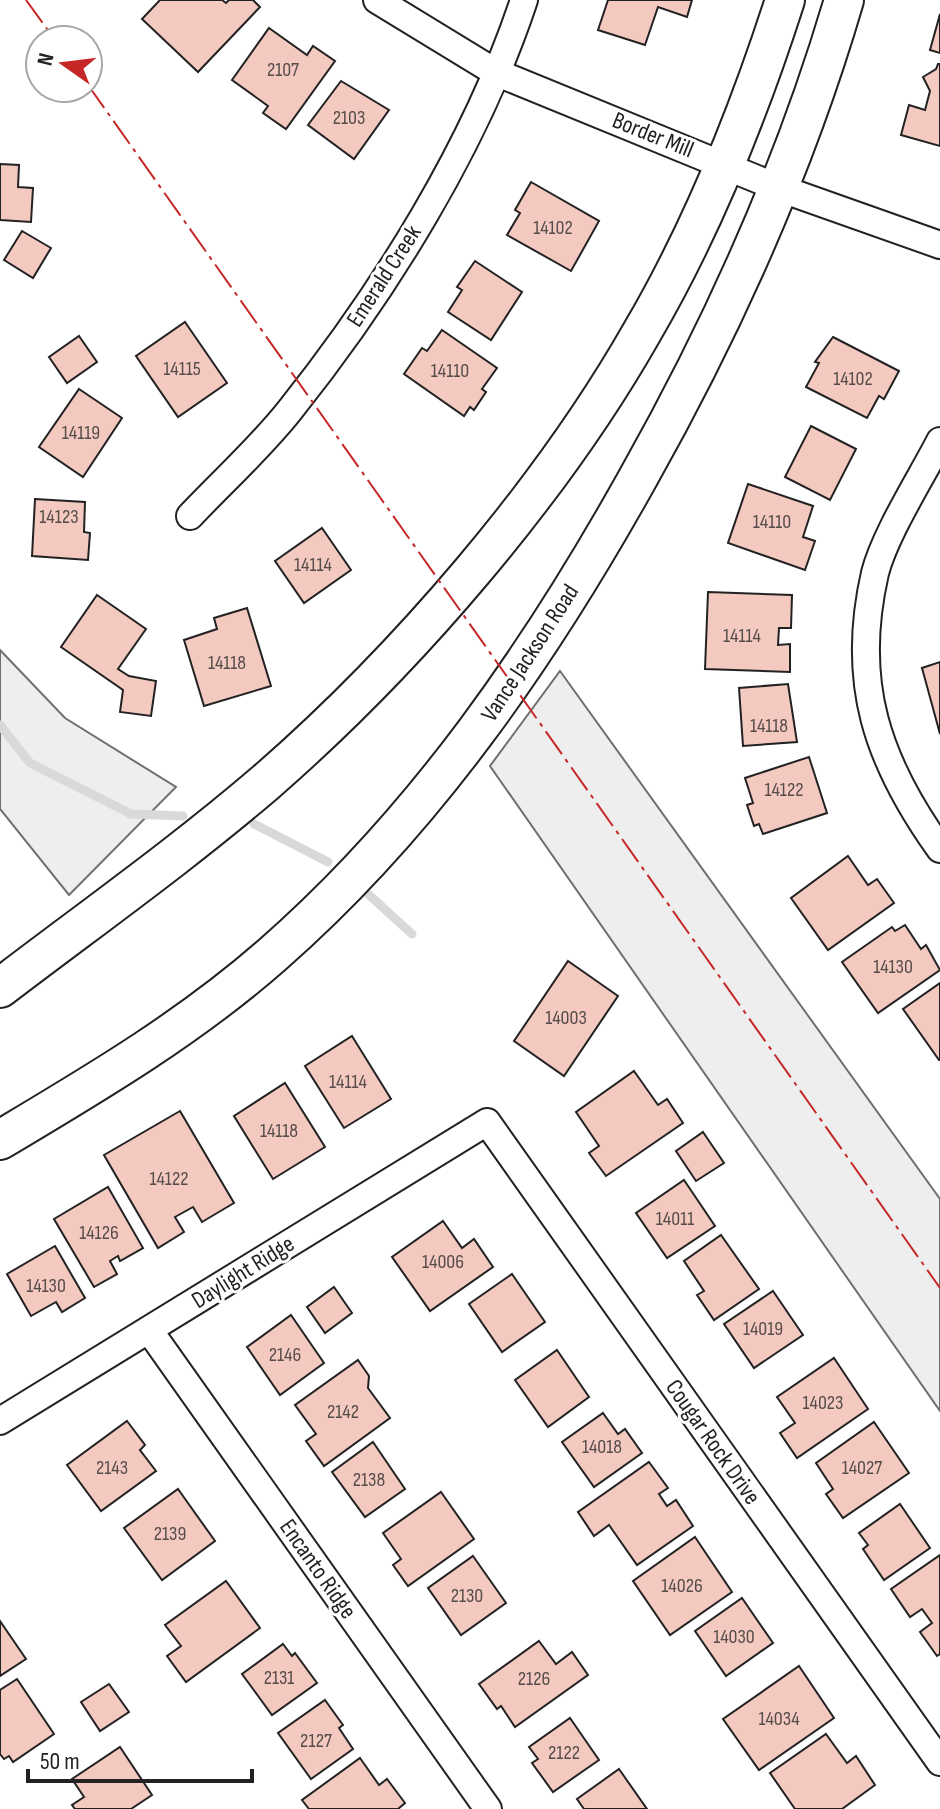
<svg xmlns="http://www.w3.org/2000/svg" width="940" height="1809" viewBox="0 0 940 1809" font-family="'Sofia Sans Condensed',sans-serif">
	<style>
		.green { fill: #eee; stroke: #6f6f6f; stroke-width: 2 }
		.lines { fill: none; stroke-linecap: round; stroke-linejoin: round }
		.stream { stroke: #d9d9d9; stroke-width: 9 }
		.building { fill: #f3c9c0; stroke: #222; stroke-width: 2 }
		.minor-casing { stroke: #222; stroke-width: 30 }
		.secondary-casing { stroke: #222; stroke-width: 42 }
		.minor { stroke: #fff; stroke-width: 26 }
		.secondary { stroke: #fff; stroke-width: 38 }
		.power { stroke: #c62828; stroke-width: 2; stroke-dasharray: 28 6 4 6; stroke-linecap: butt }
		.labels { text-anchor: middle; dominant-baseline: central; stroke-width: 6; stroke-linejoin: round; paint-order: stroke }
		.number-label { font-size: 20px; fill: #564c4a }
		.street-label { font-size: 24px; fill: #222; stroke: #fff }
	</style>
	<rect width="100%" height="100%" fill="#fff"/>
	<g class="green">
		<polygon points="0,650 65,718 176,787 69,895 0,809"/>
		<polygon points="560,671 940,1199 940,1411 490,766"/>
	</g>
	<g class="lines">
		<g class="stream">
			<polyline points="0,725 30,763 131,814 183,816"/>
			<polyline points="254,824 328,862"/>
			<polyline points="368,894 412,934"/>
		</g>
	</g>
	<g class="building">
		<polygon points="160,0 222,0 226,3 229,0 253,0 260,7 198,72 142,19"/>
		<polygon points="608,0 692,0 687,17 658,7 645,45 598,30"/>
		<polygon points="940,14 940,53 930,50"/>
		<polygon points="269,28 307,55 313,46 335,61 286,129 263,113 268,106 232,80"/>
		<polygon points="938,64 940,64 940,146 901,135 909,105 925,110 930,91 923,77 936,69"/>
		<polygon points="341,81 389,110 354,159 308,125"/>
		<polygon points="0,164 19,165 18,187 33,188 31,222 0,220"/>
		<polygon points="531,182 599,221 571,271 507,235 520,213 515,210"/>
		<polygon points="22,231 51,248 33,278 4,260"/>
		<polygon points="475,261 522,292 491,340 448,312 462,290 457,287"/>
		<polygon points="185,322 227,383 178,417 136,356"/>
		<polygon points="442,330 497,368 482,389 486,392 474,410 470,407 464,416 404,374 422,348 427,351"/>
		<polygon points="79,336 97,362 67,383 49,357"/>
		<polygon points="833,337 899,371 884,399 879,396 867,418 806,387 819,363 815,362"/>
		<polygon points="79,389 122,418 83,477 39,447"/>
		<polygon points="811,426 856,449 830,500 785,477"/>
		<polygon points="748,484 813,506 803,537 815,541 805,570 728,543"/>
		<polygon points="35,499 85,502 84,532 90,533 88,560 32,556"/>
		<polygon points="322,528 351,570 304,603 275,561"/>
		<polygon points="708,592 792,595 791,628 779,628 778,645 790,644 790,672 705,669"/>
		<polygon points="97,595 146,629 118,669 129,676 156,681 151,716 120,712 123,690 61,647"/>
		<polygon points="247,608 271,686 204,706 184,640 217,629 214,618"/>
		<polygon points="940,662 940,734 922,668"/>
		<polygon points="788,684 797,742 743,746 739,688"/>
		<polygon points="809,757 827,813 763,834 759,824 754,826 747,805 753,803 745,778"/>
		<polygon points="848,856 868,885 877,879 894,903 828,950 791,898"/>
		<polygon points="905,925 921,949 926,945 940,970 878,1013 842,962 892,927 895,931"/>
		<polygon points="568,961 618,996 564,1076 514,1041"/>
		<polygon points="940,983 940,1060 939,1060 903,1009"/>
		<polygon points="352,1036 391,1099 344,1128 305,1066"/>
		<polygon points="634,1071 658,1105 667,1099 683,1123 606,1176 589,1153 599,1146 576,1112"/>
		<polygon points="285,1083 325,1147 273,1179 234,1116"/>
		<polygon points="180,1111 234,1203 202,1222 193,1207 175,1217 184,1232 158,1248 104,1155"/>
		<polygon points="703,1132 724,1163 696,1181 676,1151"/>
		<polygon points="684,1180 715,1226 667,1258 636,1213"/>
		<polygon points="108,1187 143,1248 120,1261 118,1256 110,1261 117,1274 94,1287 54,1219"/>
		<polygon points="443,1221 462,1248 474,1239 493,1267 430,1311 392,1257"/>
		<polygon points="721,1235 759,1289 714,1320 697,1295 704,1291 684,1261"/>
		<polygon points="55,1246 85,1298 62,1312 56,1302 31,1316 7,1274"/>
		<polygon points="512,1274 545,1322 502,1352 469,1304"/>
		<polygon points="334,1287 352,1313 325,1333 307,1307"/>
		<polygon points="773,1291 803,1335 754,1368 724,1324"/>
		<polygon points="291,1315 324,1363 280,1395 247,1347"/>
		<polygon points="557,1350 589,1397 548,1427 515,1380"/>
		<polygon points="834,1358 868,1409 797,1458 780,1433 795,1423 777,1397"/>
		<polygon points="358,1360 369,1376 368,1388 390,1418 324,1466 306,1441 316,1434 295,1405"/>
		<polygon points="603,1413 618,1434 625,1429 642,1453 594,1487 562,1442"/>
		<polygon points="127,1421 145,1445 140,1450 156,1471 101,1511 67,1465"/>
		<polygon points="874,1422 909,1473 843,1518 826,1494 833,1489 816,1463"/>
		<polygon points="373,1442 405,1489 365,1517 332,1472"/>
		<polygon points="649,1462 668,1488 659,1494 667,1506 676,1500 693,1526 637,1565 609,1525 594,1536 578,1512"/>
		<polygon points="178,1489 215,1541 162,1580 124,1528"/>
		<polygon points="441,1492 474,1539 408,1586 393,1565 401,1559 383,1533"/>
		<polygon points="900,1504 930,1548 884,1580 863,1549 868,1545 859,1533"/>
		<polygon points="695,1537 732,1592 670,1635 633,1581"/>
		<polygon points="940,1555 940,1654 937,1656 920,1632 932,1623 922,1609 910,1617 891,1589"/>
		<polygon points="473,1556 506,1603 461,1635 428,1588"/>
		<polygon points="226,1581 260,1628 186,1682 167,1656 181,1646 165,1625"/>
		<polygon points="742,1598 773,1643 726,1676 695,1631"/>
		<polygon points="0,1621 26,1659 0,1676"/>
		<polygon points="539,1641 556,1664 572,1652 588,1675 515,1727 501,1706 497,1709 479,1684"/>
		<polygon points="283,1644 292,1656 295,1653 317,1683 272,1715 242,1674"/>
		<polygon points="799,1666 834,1718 759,1770 723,1719"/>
		<polygon points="17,1679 54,1734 13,1762 9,1756 4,1759 0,1754 0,1690"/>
		<polygon points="109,1684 129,1712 100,1731 81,1702"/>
		<polygon points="325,1700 343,1725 339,1728 353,1749 311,1779 278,1733"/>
		<polygon points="570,1718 599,1760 553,1792 532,1763 538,1759 529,1747"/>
		<polygon points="826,1734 847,1763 856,1756 875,1785 842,1809 795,1809 770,1773"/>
		<polygon points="120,1747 152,1795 131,1809 75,1809 72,1805 84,1797 72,1779"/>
		<polygon points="360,1758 379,1785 387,1779 405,1803 398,1809 309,1809 302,1800"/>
		<polygon points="619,1769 647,1809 584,1809 577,1799"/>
	</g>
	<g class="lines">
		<g class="minor-casing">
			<g id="minor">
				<polyline points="377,0 495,72 779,188 940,245"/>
				<path d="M940,441c-19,37 -55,93 -65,132 -25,109 2,188 65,276"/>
				<path d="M190,516c33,-35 70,-68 100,-106 95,-119 186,-265 234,-410"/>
				<polyline points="149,1330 488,1809"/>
				<polyline points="0,1421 487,1122 940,1762"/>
			</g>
		</g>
		<g class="secondary-casing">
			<g id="secondary">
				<path d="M0,988c89,-68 181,-133 266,-206 139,-121 285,-290 376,-450 61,-104 106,-217 143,-332"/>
				<path d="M0,1140c94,-56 189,-112 272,-185 153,-134 269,-303 367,-479 85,-151 156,-309 205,-476"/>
			</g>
		</g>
		<use href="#minor" class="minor"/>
		<use href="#secondary" class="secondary"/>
		<g class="power">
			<polyline points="26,0 55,40"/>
			<polyline points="88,85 940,1288"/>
		</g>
	</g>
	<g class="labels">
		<g class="number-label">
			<text x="283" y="70">2107</text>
			<text x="349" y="118">2103</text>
			<text x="553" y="228">14102</text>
			<text x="182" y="369">14115</text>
			<text x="450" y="371">14110</text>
			<text x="853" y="379">14102</text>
			<text x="81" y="433">14119</text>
			<text x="59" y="517">14123</text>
			<text x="772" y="522">14110</text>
			<text x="313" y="565">14114</text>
			<text x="742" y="636">14114</text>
			<text x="227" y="663">14118</text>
			<text x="769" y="726">14118</text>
			<text x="784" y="790">14122</text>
			<text x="893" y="967">14130</text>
			<text x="566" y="1018">14003</text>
			<text x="348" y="1082">14114</text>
			<text x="279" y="1131">14118</text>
			<text x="169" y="1179">14122</text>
			<text x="675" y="1219">14011</text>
			<text x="99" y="1233">14126</text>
			<text x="443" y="1262">14006</text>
			<text x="46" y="1286">14130</text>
			<text x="763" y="1329">14019</text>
			<text x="285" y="1355">2146</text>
			<text x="823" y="1403">14023</text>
			<text x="343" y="1412">2142</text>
			<text x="602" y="1447">14018</text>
			<text x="112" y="1468">2143</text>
			<text x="862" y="1468">14027</text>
			<text x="369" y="1480">2138</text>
			<text x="170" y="1534">2139</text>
			<text x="682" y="1586">14026</text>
			<text x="467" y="1596">2130</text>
			<text x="734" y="1637">14030</text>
			<text x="279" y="1678">2131</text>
			<text x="534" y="1679">2126</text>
			<text x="779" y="1719">14034</text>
			<text x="316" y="1741">2127</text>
			<text x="564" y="1753">2122</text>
		</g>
		<g class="street-label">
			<text transform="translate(653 135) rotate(22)">Border Mill</text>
			<text transform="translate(384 276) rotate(-57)">Emerald Creek</text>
			<text transform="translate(530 653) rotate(-57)">Vance Jackson Road</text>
			<text transform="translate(243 1272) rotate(-32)">Daylight Ridge</text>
			<text transform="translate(713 1442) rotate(55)">Cougar Rock Drive</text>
			<text transform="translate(318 1569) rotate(55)">Encanto Ridge</text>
		</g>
	</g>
	<g transform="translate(64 64) rotate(284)"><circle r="38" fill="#ffffff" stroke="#a7a7a7" stroke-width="2"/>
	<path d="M0-6L14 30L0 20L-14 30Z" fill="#c62828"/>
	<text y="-12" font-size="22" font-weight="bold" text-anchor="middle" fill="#222222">N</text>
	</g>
	<path d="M28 1769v12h224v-12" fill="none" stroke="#222222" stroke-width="4"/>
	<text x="40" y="1769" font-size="24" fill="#222222" stroke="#ffffff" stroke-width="6" paint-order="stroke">50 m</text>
</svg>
